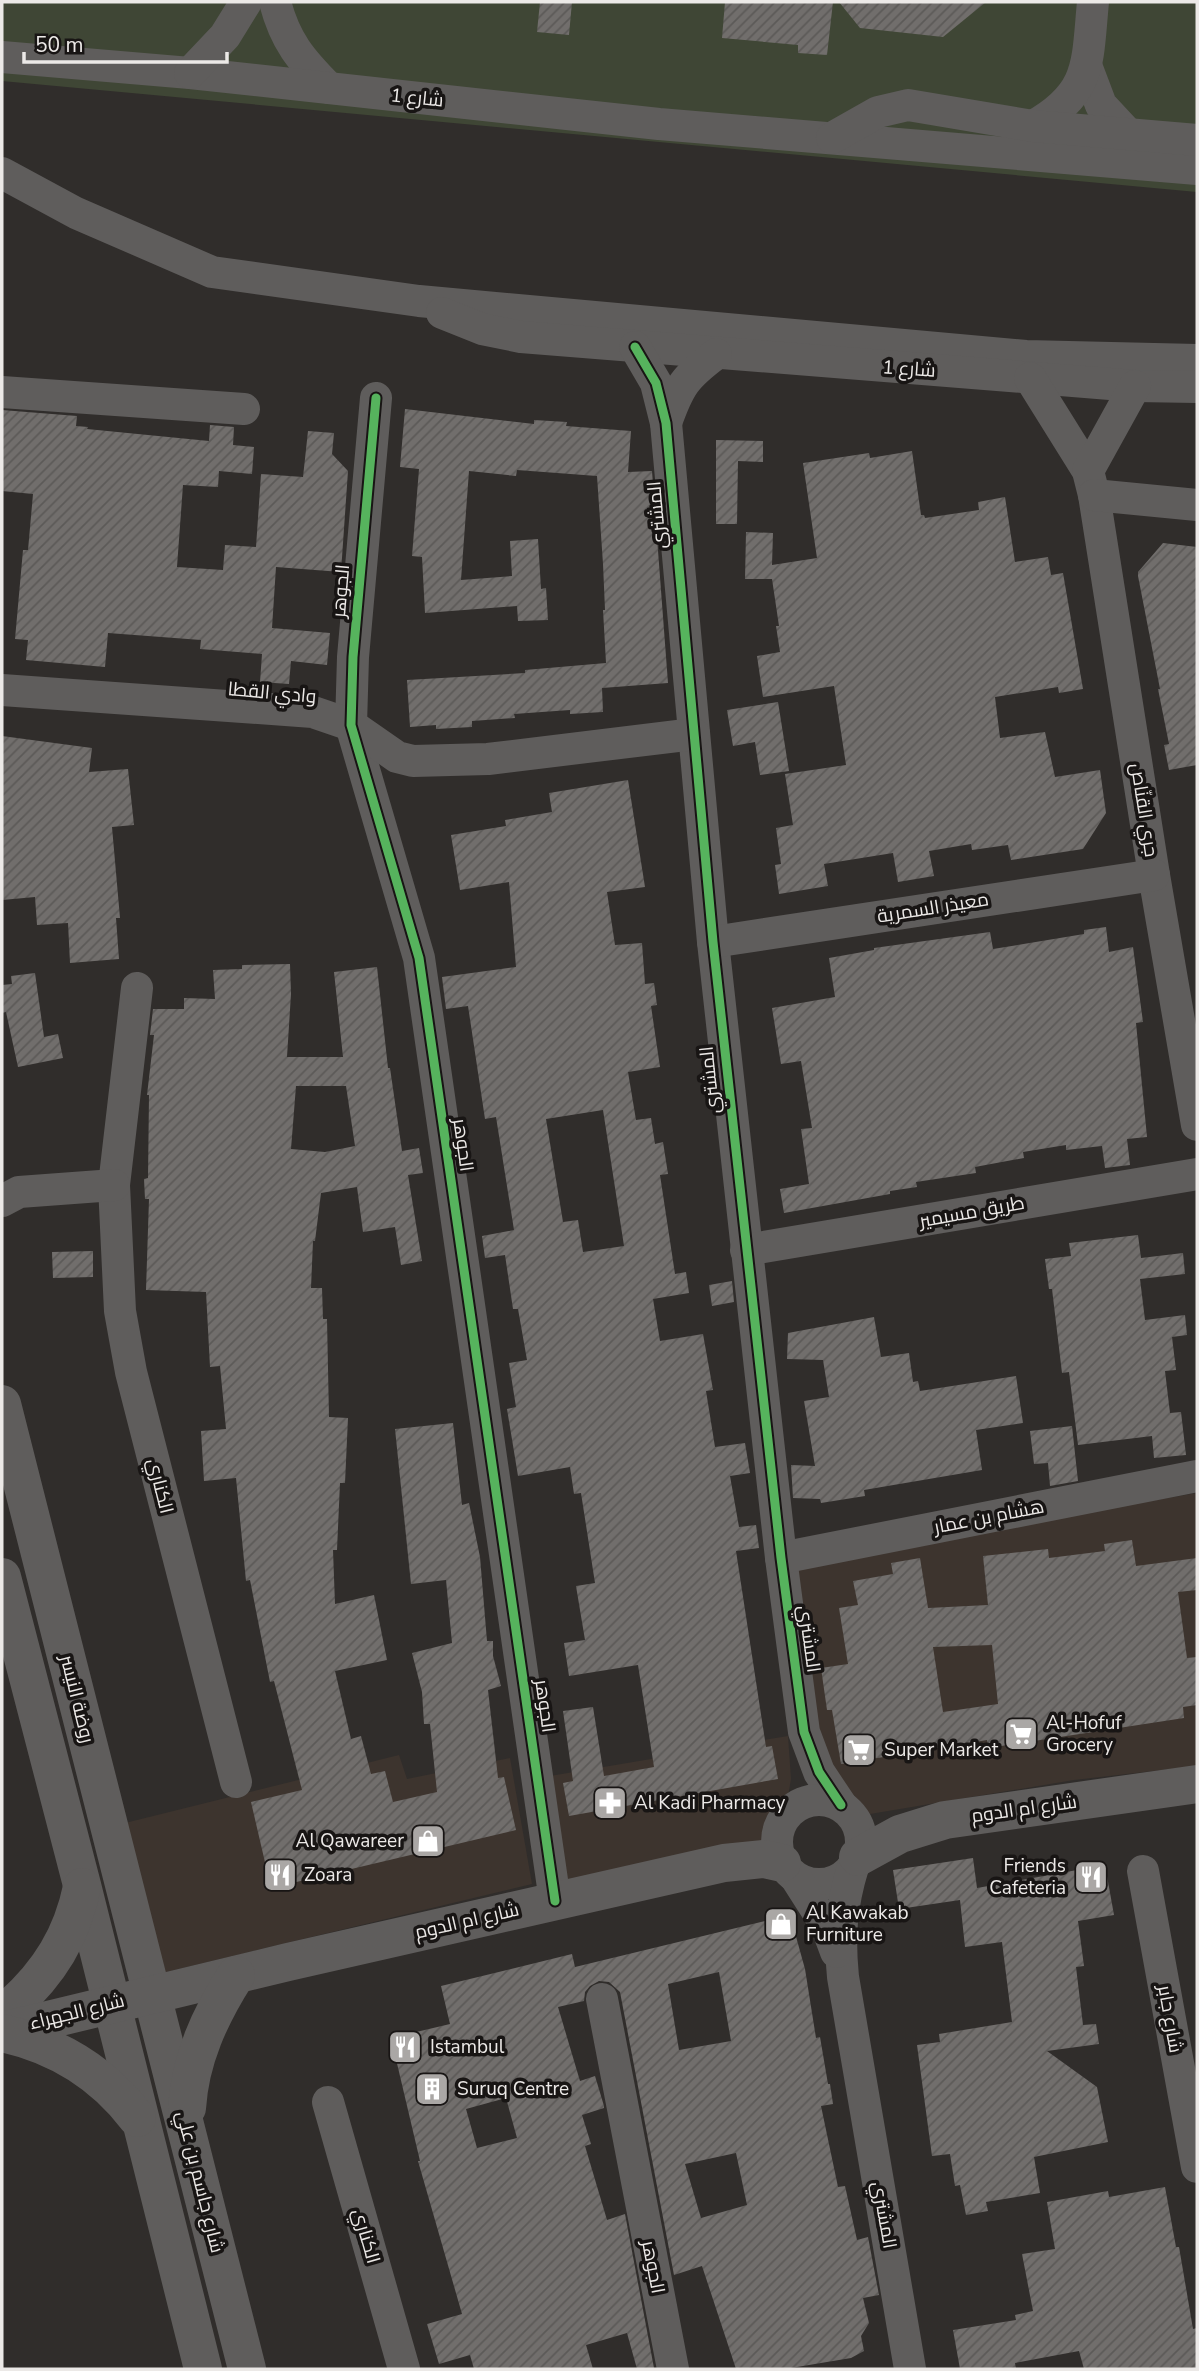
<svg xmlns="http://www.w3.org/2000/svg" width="1199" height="2371" viewBox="0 0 1199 2371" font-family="'Nunito Sans',Cairo,sans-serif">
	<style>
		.built { fill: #3d342e }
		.grass { fill: #3f4635 }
		.building { fill: url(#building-hatch); fill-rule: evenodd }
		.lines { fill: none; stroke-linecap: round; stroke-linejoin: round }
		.minor { stroke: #5f5d5c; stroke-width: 32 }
		.tertiary { stroke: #5f5d5c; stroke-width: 38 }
		.cycleway-casing { stroke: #181514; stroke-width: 13 }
		.cycleway { stroke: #56b35d; stroke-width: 9 }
		.labels { text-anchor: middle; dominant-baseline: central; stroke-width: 7; stroke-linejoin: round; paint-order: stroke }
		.street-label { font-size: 19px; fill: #ece9e7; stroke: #181514 }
		.poi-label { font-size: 19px; fill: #ece9e7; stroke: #181514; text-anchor: start }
	</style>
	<defs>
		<pattern id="building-hatch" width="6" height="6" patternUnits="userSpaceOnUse" patternTransform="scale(1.75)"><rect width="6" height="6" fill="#716e6c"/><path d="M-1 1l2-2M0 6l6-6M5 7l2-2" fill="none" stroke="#5c5a58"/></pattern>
	</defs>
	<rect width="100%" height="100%" fill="#302d2b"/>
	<g class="built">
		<polygon points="1197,1493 1197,1766 1074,1780 864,1815 831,1773 805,1679 797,1566 949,1535"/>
		<polygon points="788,1736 791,1779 787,1802 772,1841 561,1885 544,1777"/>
		<polygon points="399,1755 407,1779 510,1758 532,1884 162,1973 121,1824"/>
	</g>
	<polygon class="grass" points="2,2 1197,2 1197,192 2,81"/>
	<g class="building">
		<polygon points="540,2 572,2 569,35 537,32"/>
		<polygon points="725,2 833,2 827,55 798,53 798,45 722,38"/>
		<polygon points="839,2 986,2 943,37 860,28"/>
		<polygon points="405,409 534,424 534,420 567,422 566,426 631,431 628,472 652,471 668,683 602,688 603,712 570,714 570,710 514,714 515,718 472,721 472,727 436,729 436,725 410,727 407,680 525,673 525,670 606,663 603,610 605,610 603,564 597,476 517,470 516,476 469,471 461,580 512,576 510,541 538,539 541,589 546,588 548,620 518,621 517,606 425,613 422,557 412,556 419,469 400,467"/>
		<polygon points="2,410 77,416 76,426 88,427 87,429 209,441 210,425 234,427 233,445 254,447 252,474 219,471 218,487 183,485 177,567 223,570 225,545 256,547 261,474 303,477 308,431 334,433 332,454 348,471 341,572 276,567 272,628 330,633 327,665 291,661 289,684 260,682 262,654 200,649 201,640 108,633 105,667 26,660 28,640 15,639 23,550 28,550 33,494 2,491"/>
		<polygon points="716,440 763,441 763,462 738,461 737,524 716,524"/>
		<polygon points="912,451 921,515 924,515 925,518 979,510 978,502 1005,497 1015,562 1048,557 1051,575 1063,573 1083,689 1059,693 1058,687 995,697 1000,738 1045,732 1055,777 1100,770 1106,813 1083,849 1011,860 1008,845 972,850 971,844 929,851 934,876 898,882 893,853 824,864 828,886 779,894 775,865 781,864 776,828 793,825 785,774 846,765 834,686 763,697 757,656 780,652 776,626 779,626 772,579 745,579 746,532 773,533 772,565 817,558 803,463 869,453 870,458"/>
		<polygon points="1163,543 1197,547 1197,765 1169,770 1164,745 1169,744 1158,689 1160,689 1138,576 1138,572"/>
		<polygon points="778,702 789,771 760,775 755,742 733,746 727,710"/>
		<polygon points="2,736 92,748 89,772 128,769 134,825 112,827 120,918 116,918 119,959 70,963 68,923 37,925 35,897 2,900"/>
		<path d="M628,780l17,107 -38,5 8,53 27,-2 3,41 9,-1 3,22 -6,1 9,61 -32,5 8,48 15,-2 4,26 8,-2 5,32 -8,1 15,99 11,-2 3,21 -36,6 7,42 43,-7 10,56 -7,1 9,56 30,-4 5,30 -20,3 9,51 17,-2 3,23 -23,3 30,196 6,-1 6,33 -209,37 -6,-33 10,-2 -10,-70 30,-4 11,69 50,-9 -16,-102 -69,11 -5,-33 21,-3 -9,-54 19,-3 -14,-90 -7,1 -4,-27 -52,9 -11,-67 9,-2 -7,-44 18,-3 -9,-51h-5l-8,-54 -20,3 -3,-22 32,-6 -18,-113 -11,2 -17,-113 -22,3 -4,-32 74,-10 -7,-85 -49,8 -9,-55 55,-9 -1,-6 47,-8 -3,-19zM603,1110l21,136 -41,6 -5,-32 -15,2 -17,-103z"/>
		<polygon points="1106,927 1109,952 1133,947 1143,1022 1136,1023 1147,1137 1127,1139 1130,1165 1105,1168 1102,1146 1066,1150 1066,1145 1023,1152 1024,1158 975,1167 976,1173 916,1182 917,1187 890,1191 890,1194 784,1213 780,1189 809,1184 801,1129 812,1128 801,1061 781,1064 772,1008 835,997 829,958 874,950 874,948 990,932 993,949 1084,934 1084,930"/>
		<path d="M290,964l1,30 -4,63h56l-9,-85 43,-5 11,101h2l12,83 17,-3 4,25 -15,2 14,86 -21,4 -6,-38 -32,5 -6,-45 -36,6 -6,48h-2l-2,47h11l1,31h4l2,98 19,1 -3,65h-5l-3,67h-4l2,54 39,-9 13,65 -52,11 16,68 10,-3 10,38 14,-3 8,31 44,-10 -7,-68h-6l-2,-32 -10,-39 40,-10 -6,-63 -35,4 -16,-155 58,-6 9,82 7,-2 11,54 7,84h6v15l8,30 -13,4 10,88 6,-1 12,53 -245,58 -20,-86 51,-12 -28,-109 -4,1 -20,-102 -4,1 -10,-103 -32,3 -3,-50 25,-2 -6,-63 -10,1 -4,-75 -60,-2 3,-91h-4l-1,-20 4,-1 1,-83h-2l7,-60h-4l3,-26h31v-11l31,1 -2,-29 29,-1v-4zM296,1086h50l9,60 -30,6 -34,-3z"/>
		<polygon points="35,973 44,1037 58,1034 63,1058 18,1067 6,1012 2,1013 2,985 12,984 11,976"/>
		<polygon points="1138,1235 1141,1258 1183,1253 1185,1274 1140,1279 1145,1320 1185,1315 1187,1335 1172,1337 1176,1370 1165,1371 1170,1413 1181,1412 1186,1455 1154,1458 1152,1436 1078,1445 1069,1372 1062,1373 1052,1289 1049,1289 1045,1259 1071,1256 1069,1243"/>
		<polygon points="93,1251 93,1277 53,1278 52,1252"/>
		<polygon points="732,1281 734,1302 712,1306 709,1285"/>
		<polygon points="874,1317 881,1357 909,1353 913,1382 918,1381 920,1391 1016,1376 1023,1423 976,1430 982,1470 864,1490 865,1496 821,1503 820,1499 793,1498 791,1465 815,1466 804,1401 829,1397 823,1360 787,1359 788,1333"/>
		<polygon points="1072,1426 1078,1481 1050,1486 1048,1463 1034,1464 1030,1431"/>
		<path d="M1132,1540l4,26 61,-8v32l-19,2 9,66 10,-1v48l-14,2 1,11 -196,30 -1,-8 -146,24 -9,-54h-5l-6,-42 27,-4 -9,-56 19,-3 -5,-24 40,-7 -2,-11 29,-5 8,50 60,-3 -5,-49 65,-7 1,9 56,-7 -1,-7zM992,1645l6,59 -55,8 -10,-65z"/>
		<polygon points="973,1858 977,1888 1105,1865 1114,1915 1078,1921 1084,1966 1076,1967 1083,2025 1096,2024 1099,2044 1047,2051 1097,2087 1108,2142 1034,2157 1040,2193 986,2202 988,2211 966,2215 960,2185 955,2186 950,2154 932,2156 917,2045 940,2042 939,2034 1012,2022 1002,1942 965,1947 960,1900 899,1909 893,1870"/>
		<path d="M790,1915l15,54 11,69 4,-1 8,47h2l3,20 -12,2 17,81 7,-1 12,54 11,-3 11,58 -16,3 6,25 -8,13 3,15 -13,7 -66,11h-49l-34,-103 -28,9 -54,-283 -11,-10 -10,-1 -9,5 -5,6 -1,9 -26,6 22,74 15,-5 9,30v2l-22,7 9,29 -6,2 22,74 18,-6 29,154 -17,1 -10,-36 -41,12 7,24h-119l-4,-14 -31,9 -12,-40 35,-10 -44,-153h2l-29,-123 59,-14 -9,-38 131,-32 3,13zM719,1972l12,69 -52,9 -11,-66zM506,2098l11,40 -40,10 -11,-39zM736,2153l11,52 -46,13 -16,-54z"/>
		<polygon points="1165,2187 1176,2247 1179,2247 1193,2329 1197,2328 1197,2369 1084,2369 1079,2351 1015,2363 1016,2369 960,2369 953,2330 1016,2320 1015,2315 1033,2311 1022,2254 1055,2249 1047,2202 1108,2191 1109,2197"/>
	</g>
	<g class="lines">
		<g class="minor">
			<path d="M275,2c10,39 26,58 54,86"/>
			<polyline points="2,57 190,73 659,124 1197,169"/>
			<polyline points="1087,68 1101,105 1128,134"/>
			<polyline points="190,73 225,36 246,2"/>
			<path d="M1033,126c59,-33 54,-63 60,-124"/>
			<polyline points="832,138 878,112 908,105 1033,126 1197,140"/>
			<polyline points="2,173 76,213 212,272 419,301 1026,356 1197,360"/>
			<polyline points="442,313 482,329 521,337 1135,386 1197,387"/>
			<polyline points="635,347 656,383 666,423 713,942 781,1558 804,1732 819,1772 841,1805"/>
			<polyline points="1030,378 1088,471 1094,495 1154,875 1197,1125"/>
			<polyline points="2,392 244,409"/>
			<polyline points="376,398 353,657 351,725 419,958 555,1901"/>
			<path d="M666,423c13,-37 19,-46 50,-69"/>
			<polyline points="1088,471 1135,386"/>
			<polyline points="1094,495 1197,505"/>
			<polyline points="2,690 313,712 351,725 397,757 413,761 488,759 694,734"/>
			<polyline points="713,942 1154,875"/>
			<polyline points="137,988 114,1185 120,1311 131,1372 236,1782"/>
			<polyline points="2,1201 19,1192 114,1185"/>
			<polyline points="746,1250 1197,1174"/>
			<polyline points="781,1558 1197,1476"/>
			<circle cx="819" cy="1842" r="42"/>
			<path d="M853,1867c-12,39 -14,70 -10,110l67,392"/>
			<polyline points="1143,1871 1197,2167"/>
			<polyline points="796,1878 826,1925 836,1952"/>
			<polyline points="602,1999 673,2369"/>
			<polyline points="328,2102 404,2369"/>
		</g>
		<g class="tertiary">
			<polyline points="2,1404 247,2369"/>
			<polyline points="2,1577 82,1885 203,2369"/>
			<polyline points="858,1857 900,1834 945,1820 1197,1784"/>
			<path d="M12,2006c37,-33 60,-70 70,-119"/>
			<polyline points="2,2031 288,1962 724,1863 764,1859 782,1863"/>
			<path d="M2,2033c55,12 100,39 135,85"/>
			<path d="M187,2108c3,-49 23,-92 49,-133"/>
		</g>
		<g class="cycleway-casing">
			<g id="cycleway">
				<polyline points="635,347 656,383 666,423 713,942 781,1558 804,1732 819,1772 841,1805"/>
				<polyline points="376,398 353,657 351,725 419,958 555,1901"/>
			</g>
		</g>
		<use href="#cycleway" class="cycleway"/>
	</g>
	<defs>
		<g id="supermarket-square" transform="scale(1.75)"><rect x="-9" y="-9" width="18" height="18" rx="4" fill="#aaa7a5" stroke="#181514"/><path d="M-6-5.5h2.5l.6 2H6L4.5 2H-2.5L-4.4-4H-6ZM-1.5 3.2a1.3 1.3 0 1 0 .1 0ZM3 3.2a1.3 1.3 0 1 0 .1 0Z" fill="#fff"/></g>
		<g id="pharmacy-square" transform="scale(1.75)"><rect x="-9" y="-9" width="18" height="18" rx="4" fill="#aaa7a5" stroke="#181514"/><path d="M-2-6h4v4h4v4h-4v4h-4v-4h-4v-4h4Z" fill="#fff"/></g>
		<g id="shop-square" transform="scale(1.75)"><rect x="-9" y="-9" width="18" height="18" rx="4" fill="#aaa7a5" stroke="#181514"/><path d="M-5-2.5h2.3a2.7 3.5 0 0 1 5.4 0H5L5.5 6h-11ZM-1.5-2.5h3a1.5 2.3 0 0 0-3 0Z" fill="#fff"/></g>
		<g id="restaurant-square" transform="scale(1.75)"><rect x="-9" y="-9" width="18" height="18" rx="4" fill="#aaa7a5" stroke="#181514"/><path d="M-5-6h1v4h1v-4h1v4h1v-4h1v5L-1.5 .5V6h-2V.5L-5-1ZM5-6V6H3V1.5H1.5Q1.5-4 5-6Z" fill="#fff"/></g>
		<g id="building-square" transform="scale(1.75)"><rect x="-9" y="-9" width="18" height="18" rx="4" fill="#aaa7a5" stroke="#181514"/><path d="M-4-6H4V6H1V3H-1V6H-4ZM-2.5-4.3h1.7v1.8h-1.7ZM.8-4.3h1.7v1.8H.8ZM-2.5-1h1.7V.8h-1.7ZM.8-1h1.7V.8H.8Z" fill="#fff"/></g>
	</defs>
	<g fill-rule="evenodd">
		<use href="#supermarket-square" x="1021" y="1734"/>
		<use href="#supermarket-square" x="859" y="1750"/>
		<use href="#pharmacy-square" x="610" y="1803"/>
		<use href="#shop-square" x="428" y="1841"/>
		<use href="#restaurant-square" x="280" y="1875"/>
		<use href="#restaurant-square" x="1091" y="1877"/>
		<use href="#shop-square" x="781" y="1924"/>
		<use href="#restaurant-square" x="405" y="2047"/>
		<use href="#building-square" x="432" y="2089"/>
	</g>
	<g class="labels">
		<g class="street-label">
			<text transform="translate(417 98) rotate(6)">شارع 1</text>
			<text transform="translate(909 369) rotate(4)">شارع 1</text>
			<text transform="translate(657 515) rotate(-95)">المشتري</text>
			<text transform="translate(341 591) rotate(-85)">الجوهر</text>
			<text transform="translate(272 693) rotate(5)">وادي القطا</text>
			<text transform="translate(1144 810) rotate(81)">جري القنّاص</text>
			<text transform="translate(933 908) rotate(-9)">معيذر السمرية</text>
			<text transform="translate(710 1080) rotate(-96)">المشتري</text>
			<text transform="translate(463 1145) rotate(82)">الجوهر</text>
			<text transform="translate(972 1212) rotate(-10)">طريق مسيمير</text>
			<text transform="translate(160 1486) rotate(76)">الكناري</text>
			<text transform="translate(989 1517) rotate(-11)">هشام بن عمار</text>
			<text transform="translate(809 1639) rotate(82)">المشتري</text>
			<text transform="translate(77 1699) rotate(76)">روضة النيسر</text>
			<text transform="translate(545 1706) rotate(82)">الجوهر</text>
			<text transform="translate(1024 1809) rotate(-8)">شارع ام الدوم</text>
			<text transform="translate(467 1921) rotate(-13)">شارع ام الدوم</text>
			<text transform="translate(77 2012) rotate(-14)">شارع الجهراء</text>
			<text transform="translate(1170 2019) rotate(80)">شارع جابر</text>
			<text transform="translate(200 2182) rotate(76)">شارع جاسم بن علي</text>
			<text transform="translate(884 2215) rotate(80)">المشتري</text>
			<text transform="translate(366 2236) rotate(74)">الكناري</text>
			<text transform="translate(653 2267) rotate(79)">الجوهر</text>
		</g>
		<g class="poi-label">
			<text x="1046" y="1723">Al-Hofuf<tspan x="1046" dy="22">Grocery</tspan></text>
			<text x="884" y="1750">Super Market</text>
			<text x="634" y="1803">Al Kadi Pharmacy</text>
			<text x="404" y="1841" text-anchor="end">Al Qawareer</text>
			<text x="1066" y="1866" text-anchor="end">Friends<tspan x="1066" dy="22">Cafeteria</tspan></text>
			<text x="304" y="1875">Zoara</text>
			<text x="806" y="1913">Al Kawakab<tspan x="806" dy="22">Furniture</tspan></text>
			<text x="430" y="2047">Istambul</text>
			<text x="457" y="2089">Suruq Centre</text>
		</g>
	</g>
	<rect width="1199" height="2371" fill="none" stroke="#ece9e7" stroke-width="7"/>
	<path d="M24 52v10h203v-10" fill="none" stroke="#ece9e7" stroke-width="3.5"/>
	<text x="35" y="52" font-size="21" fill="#ece9e7" stroke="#181514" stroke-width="5" paint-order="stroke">50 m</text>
</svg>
